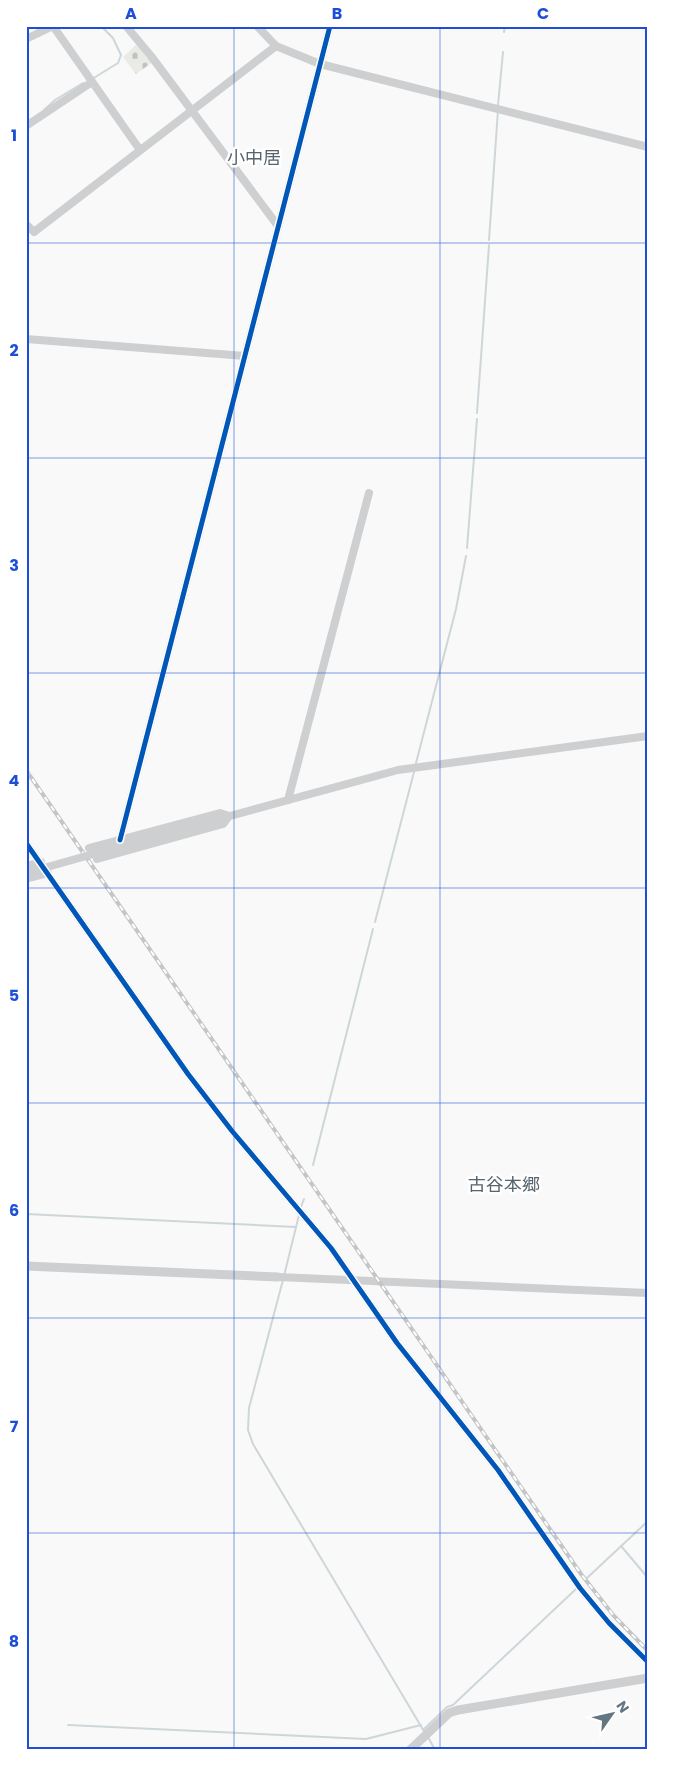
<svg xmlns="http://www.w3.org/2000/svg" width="674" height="1776" viewBox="0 0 674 1776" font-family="Poppins,'Noto Sans JP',sans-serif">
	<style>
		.cemetery { fill: url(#cemetery-stones) }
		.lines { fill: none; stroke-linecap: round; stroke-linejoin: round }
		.stream { stroke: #ced6d9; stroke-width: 2 }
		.minor { stroke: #cecfd0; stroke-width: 8 }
		.tertiary { stroke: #cecfd0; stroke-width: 9 }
		.rail-casing { stroke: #c3c5c6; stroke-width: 4 }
		.rail { stroke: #fff; stroke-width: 2; stroke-dasharray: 5.5; stroke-linecap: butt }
		.minor-bridge { stroke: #cecfd0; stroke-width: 8 }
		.cycleway-casing { stroke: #fff; stroke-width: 8 }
		.cycleway { stroke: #0057b8; stroke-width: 5 }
		.grid { fill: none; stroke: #1d4ed8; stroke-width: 1; stroke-opacity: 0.55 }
		.labels { text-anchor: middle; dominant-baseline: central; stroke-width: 5; stroke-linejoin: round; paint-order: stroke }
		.quarter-label { font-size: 18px; fill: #57646e; stroke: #fff }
		.neatline { fill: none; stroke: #1d4ed8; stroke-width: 2 }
		.grid-label { font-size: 16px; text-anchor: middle; font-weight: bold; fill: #1d4ed8 }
	</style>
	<defs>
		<pattern id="cemetery-stones" width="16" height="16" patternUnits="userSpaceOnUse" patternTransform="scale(1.25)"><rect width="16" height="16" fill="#e8ebe6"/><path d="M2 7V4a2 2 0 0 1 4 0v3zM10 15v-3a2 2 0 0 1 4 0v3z" fill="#c0c3c0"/></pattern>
	</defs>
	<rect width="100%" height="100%" fill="#f9f9f9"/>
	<polygon class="cemetery" points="138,43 153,62 136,74 123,57"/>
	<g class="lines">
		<g class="stream">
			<polyline points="504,32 505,26"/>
			<polyline points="92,79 118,63 121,55 113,38 101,26"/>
			<polyline points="498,105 503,52"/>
			<polyline points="44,110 55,100 83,83"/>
			<polyline points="489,240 498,110"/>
			<polyline points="477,413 489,245"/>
			<polyline points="467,548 477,419"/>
			<polyline points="416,763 456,609 466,556"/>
			<polyline points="375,922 414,772"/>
			<polyline points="313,1165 373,929"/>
			<polyline points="301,1207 304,1199"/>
			<polyline points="26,1214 296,1227"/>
			<polyline points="284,1276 299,1215"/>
			<polyline points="283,1280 249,1408 248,1430 253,1444 425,1733"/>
			<polyline points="621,1546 648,1578"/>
			<polyline points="587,1578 648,1521"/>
			<polyline points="68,1725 366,1739 421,1725"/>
			<polyline points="424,1729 447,1707 453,1705 576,1589"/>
			<polyline points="428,1737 435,1750"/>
		</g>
		<g class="minor">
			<polyline points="53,26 140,150"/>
			<polyline points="126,26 151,56 278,226"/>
			<polyline points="257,26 276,46 320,64 648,147"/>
			<polyline points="26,39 53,26"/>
			<polyline points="26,126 92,82"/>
			<polyline points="26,224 34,232 276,46"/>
			<polyline points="26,339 245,356"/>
			<polyline points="288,800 369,493"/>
			<polyline points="175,831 398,770 648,736"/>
			<polyline points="120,840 330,26"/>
			<polyline points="26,843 188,1074 232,1131 331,1248 397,1343 498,1470 580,1588 609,1623 648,1662"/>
			<polyline points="89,848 220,813 229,816 223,824 97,859"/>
			<polyline points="26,866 41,862"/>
			<polyline points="26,879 48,873"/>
			<polyline points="278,1277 648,1293"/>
		</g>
		<g class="tertiary">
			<polyline points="26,1266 278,1277"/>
			<polyline points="410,1750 449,1713 458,1710 648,1678"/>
		</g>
		<g class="rail-casing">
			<polyline id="rail" points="26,770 581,1574 614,1616 648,1651"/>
		</g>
		<use href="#rail" class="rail"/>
		<polyline class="minor-bridge" points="26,873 175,831"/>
		<g class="cycleway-casing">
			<g id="cycleway">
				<polyline points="120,840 330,26"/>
				<polyline points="26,843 188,1074 232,1131 331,1248 397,1343 498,1470 580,1588 609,1623 648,1662"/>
			</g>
		</g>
		<use href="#cycleway" class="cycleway"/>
	</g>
	<path class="grid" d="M234,26V1750M440,26V1750M26,243H648M26,458H648M26,673H648M26,888H648M26,1103H648M26,1318H648M26,1533H648"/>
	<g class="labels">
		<g class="quarter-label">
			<text x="254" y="157">小中居</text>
			<text x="504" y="1184">古谷本郷</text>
		</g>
	</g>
	<rect width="674" height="1776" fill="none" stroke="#ffffff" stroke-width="55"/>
	<g transform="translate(612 1714) rotate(56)" stroke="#ffffff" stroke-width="4" paint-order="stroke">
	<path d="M0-4L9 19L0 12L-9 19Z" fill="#657683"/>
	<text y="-8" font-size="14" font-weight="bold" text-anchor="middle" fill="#657683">N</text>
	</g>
	<rect x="28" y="28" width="618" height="1720" class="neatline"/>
	<g class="grid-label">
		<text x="131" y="19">A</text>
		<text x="337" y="19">B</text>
		<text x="543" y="19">C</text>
		<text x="14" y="141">1</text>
		<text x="14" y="356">2</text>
		<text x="14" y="571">3</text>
		<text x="14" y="786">4</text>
		<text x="14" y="1001">5</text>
		<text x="14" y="1216">6</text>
		<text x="14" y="1432">7</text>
		<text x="14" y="1647">8</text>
	</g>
</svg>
